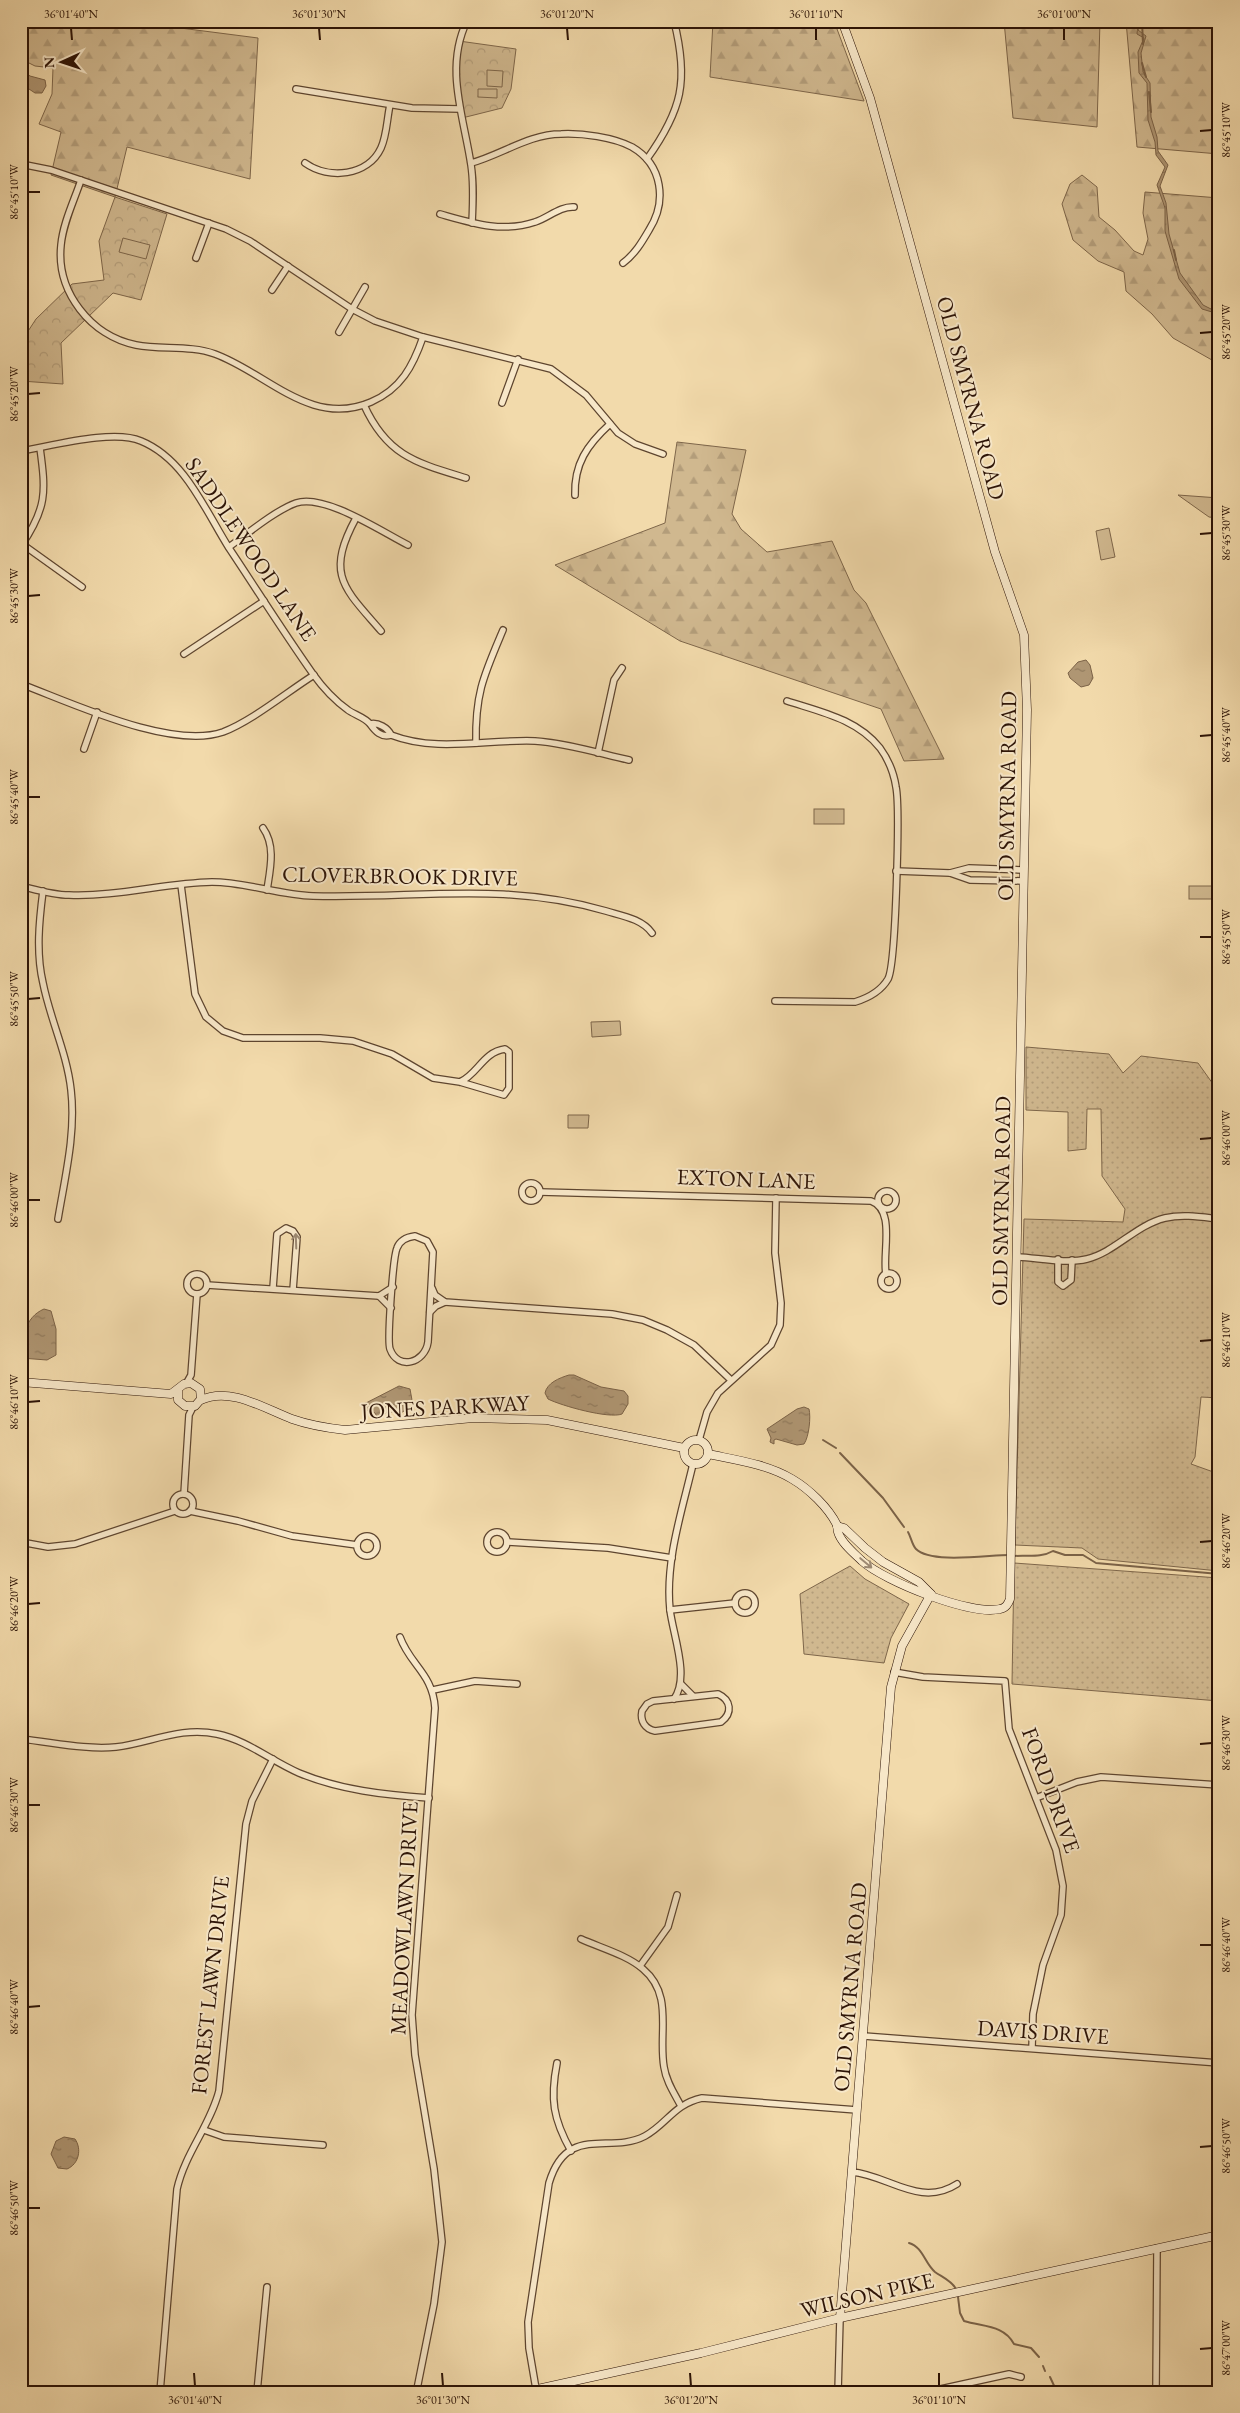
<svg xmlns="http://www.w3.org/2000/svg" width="1240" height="2413" viewBox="0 0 1240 2413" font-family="'EB Garamond',serif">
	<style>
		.grass { fill: url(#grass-dots); stroke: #7e664a }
		.forest { fill: url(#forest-firs); stroke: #7e664a }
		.park { fill: url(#park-crowns); stroke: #7e664a }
		.pitch { fill: #d0b88f; stroke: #7e664a }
		.water { fill: url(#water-ripples); stroke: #7b6247 }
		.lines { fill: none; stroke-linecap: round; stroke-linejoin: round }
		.stream { stroke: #7b6247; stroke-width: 2 }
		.street-casing { stroke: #5e452f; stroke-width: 8 }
		.secondary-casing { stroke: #2c1306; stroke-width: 9 }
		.street { stroke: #f7e7c8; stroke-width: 5.5 }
		.secondary { stroke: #f7e7c8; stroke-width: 8 }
		.oneway { stroke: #9c8871 }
		.ticks { fill: none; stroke: #2c1306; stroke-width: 2 }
		.labels { text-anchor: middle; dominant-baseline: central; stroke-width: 4; stroke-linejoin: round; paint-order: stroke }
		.street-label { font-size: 22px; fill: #2c1306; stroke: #f7e7c8 }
		.neatline { fill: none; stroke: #2c1306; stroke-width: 2 }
		.ticks-label { font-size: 12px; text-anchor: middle; fill: #2c1306 }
	</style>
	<defs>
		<pattern id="grass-dots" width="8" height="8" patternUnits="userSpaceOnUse" patternTransform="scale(1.25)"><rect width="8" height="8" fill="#d0b88f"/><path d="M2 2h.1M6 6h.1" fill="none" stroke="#b39d7a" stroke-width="1.8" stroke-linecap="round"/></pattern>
		<pattern id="forest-firs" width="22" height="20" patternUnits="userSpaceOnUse" patternTransform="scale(1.25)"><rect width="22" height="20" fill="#d0b88f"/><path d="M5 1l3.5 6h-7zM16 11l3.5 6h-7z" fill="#b39d7a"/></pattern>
		<pattern id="park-crowns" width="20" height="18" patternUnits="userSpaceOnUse" patternTransform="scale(1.25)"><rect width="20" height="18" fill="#d0b88f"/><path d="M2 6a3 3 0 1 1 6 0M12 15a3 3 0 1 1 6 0" fill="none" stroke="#b39d7a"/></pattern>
		<pattern id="water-ripples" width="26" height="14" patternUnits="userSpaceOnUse" patternTransform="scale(1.25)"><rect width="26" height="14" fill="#af9673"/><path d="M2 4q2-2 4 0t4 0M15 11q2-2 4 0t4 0" fill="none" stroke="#8f795c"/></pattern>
	</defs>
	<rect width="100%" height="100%" fill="#f2daab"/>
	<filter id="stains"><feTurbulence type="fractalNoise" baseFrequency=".004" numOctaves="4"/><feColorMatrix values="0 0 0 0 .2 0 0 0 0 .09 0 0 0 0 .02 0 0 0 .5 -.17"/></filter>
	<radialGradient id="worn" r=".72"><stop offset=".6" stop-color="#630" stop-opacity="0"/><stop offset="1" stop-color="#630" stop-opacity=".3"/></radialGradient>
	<g class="grass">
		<polygon points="1026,1047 1109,1054 1123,1073 1141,1056 1198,1063 1218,1091 1219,1088 1219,1398 1201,1397 1195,1457 1191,1464 1219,1474 1219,1571 1098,1559 1082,1548 1015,1545 1024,1219 1123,1222 1125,1209 1102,1176 1101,1109 1087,1109 1086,1149 1068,1151 1068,1112 1026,1110"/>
		<polygon points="1014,1563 1219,1578 1219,1701 1012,1684"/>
		<polygon points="850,1566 865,1579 909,1604 891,1638 884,1663 804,1654 800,1594"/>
	</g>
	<g class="forest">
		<polygon points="21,21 126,21 258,38 250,179 127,147 115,197 51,175 61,132 39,124 52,94 53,68 35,66 21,59"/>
		<polygon points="713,21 834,21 864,101 710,77"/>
		<polygon points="1004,21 1100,21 1097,127 1013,118"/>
		<polygon points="1126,21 1219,21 1219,154 1137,147"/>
		<polygon points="1082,175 1097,187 1099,217 1115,230 1134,251 1143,255 1148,239 1143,213 1145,192 1219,198 1219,364 1173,338 1152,314 1126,291 1124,272 1098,261 1073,240 1062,204 1070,184"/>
		<polygon points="677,442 746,450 732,514 741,529 767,552 832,541 854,590 866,603 944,759 904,761 881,709 680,641 555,565 665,523"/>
		<polygon points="1178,495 1219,498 1219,518 1209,517"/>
	</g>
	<g class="park">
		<polygon points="459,41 516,49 511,89 502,108 462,118 457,95"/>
		<polygon points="115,197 167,214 141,300 113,293 61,343 63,384 21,381 21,342 36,319 72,284 104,280 99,241"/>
	</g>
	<g class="pitch">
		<polygon points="487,70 503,71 502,87 487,86"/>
		<polygon points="478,89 497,89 497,98 478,97"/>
		<polygon points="123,238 150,245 146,259 119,252"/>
		<polygon points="1109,528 1115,557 1101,560 1096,531"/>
		<rect x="814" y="809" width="30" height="15"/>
		<rect x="1189" y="886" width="23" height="13"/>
		<polygon points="620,1021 621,1035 592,1037 591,1022"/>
		<polygon points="568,1115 589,1115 588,1128 568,1128"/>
	</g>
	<g class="water">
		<polygon points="1138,21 1141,21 1138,30 1146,36 1141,53 1143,72 1150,83 1151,117 1157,137 1158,151 1168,165 1160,186 1166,203 1169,234 1180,273 1203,305 1219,313 1219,318 1212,312 1202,309 1179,279 1165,231 1165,208 1157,185 1165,167 1156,155 1155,142 1148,120 1147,83 1139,73 1138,52 1144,38 1137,34"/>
		<polygon points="21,69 30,76 45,80 46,86 42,93 35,93 29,89 21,93"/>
		<polygon points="1086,660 1090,665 1093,678 1089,685 1081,687 1070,678 1068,673 1078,662"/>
		<path d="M44,1309L51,1311L56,1329V1355L47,1360L21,1358C21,1339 25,1317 44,1309Z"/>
		<path d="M569,1375H574L601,1387L624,1391L628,1396V1404L622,1414C609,1419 562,1406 548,1399L545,1393C547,1383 559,1378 569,1375Z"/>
		<polygon points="399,1386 410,1389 412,1400 403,1412 388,1412 377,1417 375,1413 363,1409 364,1404"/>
		<path d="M804,1407L809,1409C811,1417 809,1437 804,1444L797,1445L776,1439L774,1440V1444L770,1442L771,1438L767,1429L797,1409Z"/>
		<path d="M64,2137L75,2139C82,2149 79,2164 67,2169L58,2168L51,2154L56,2141Z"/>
	</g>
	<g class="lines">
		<g class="stream">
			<polyline points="1142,21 1143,44"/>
			<polyline points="1142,63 1146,77"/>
			<polyline points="1149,92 1151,112"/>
			<polyline points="1174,250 1176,260"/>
			<polyline points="823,1440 836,1448"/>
			<polyline points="840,1453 883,1498 904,1527"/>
			<path d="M908,1532C911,1537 912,1545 916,1549C931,1564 988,1555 1009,1555"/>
			<path d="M1014,1556C1028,1555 1041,1558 1053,1551L1065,1555H1083L1096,1563L1219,1574"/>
			<path d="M909,2243C923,2247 925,2264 935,2272C942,2277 952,2281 956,2289"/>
			<path d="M958,2297L960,2313L964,2321C984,2327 1004,2325 1014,2344L1031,2348L1039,2357"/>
			<polyline points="1043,2366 1045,2371"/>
			<polyline points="1050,2377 1057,2392"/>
		</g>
		<g class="street-casing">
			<g id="street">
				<path d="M467,21C444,68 464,117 471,165C474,184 473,203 472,223"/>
				<polyline points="296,89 412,108 460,109"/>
				<path d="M647,159C682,110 689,81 674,21"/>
				<path d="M305,163C329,180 368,176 381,148C387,135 387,118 390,105"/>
				<path d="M471,163C501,155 529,134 561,134C582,133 613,137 632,147C663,165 667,202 649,230C642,242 635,254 623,263"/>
				<polyline points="21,164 51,170 226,229 250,241 352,309 375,321 423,337 551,369 586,395 618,433 635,444 663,454"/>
				<path d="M81,180C74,201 63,223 61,245C56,292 91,336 136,345C162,350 190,345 215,354C267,373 311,428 371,402C401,389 413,366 423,337"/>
				<path d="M440,214C472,223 502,233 535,222C548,218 560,206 574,207"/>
				<polyline points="196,258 209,223"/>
				<polyline points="272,290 288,266"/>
				<polyline points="339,332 365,287"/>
				<polyline points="502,403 518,359"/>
				<path d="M364,405C387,456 417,463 466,478"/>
				<path d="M21,451C52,446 113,429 141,441C185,459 205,510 229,548C257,590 284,633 313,674C323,688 334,700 348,710C353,714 366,718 370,724C375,731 381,738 391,735C388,728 378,722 370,724"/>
				<path d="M575,495C574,464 587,445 610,424"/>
				<path d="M356,518C325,575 344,588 381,631"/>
				<polyline points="22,544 82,587"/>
				<path d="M21,546C47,508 46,492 40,448"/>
				<path d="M229,547C247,534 276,510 296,503C324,493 382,532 408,545"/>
				<polyline points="184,654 264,601"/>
				<path d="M21,684C72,703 171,750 223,732C252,721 287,692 314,675"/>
				<path d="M391,735C438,753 486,739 535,741C566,743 598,753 629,760"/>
				<path d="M476,743C475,693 484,675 503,630"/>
				<polyline points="84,749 97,712"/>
				<polyline points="598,753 614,680 622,668"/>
				<path d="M263,828C276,846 270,870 267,890"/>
				<polyline points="896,871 950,873 969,868 1023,870"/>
				<polyline points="950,873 970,880 1023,881"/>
				<path d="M181,885L195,994L206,1017L223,1031L243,1038H320L353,1041L392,1054L433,1078L460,1082L504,1095L509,1088V1052L505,1049C483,1052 478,1074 460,1082"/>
				<path d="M21,886C37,890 53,895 69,895C117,897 165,883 212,882C246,882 279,895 313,896C416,899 503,881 606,911C623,916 642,919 652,933"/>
				<path d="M43,891C39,922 36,953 43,983C50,1019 67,1053 71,1090C76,1133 65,1177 58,1219"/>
				<path d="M775,1001L855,1002C868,998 881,991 888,979C896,964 900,807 896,787C894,774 888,759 880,748C857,719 821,712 787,701"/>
				<circle cx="531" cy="1192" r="9"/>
				<circle cx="887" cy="1200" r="9"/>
				<path d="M540,1192L871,1201C896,1210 882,1253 886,1274"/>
				<path d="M415,1236L427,1241L433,1252L428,1342C425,1363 398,1371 390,1349C387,1341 393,1257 397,1248C400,1240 407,1237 415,1236Z"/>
				<path d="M1018,1257C1039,1258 1066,1264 1087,1259C1115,1252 1136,1225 1165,1218C1183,1214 1201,1217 1219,1219"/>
				<polyline points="1058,1259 1058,1282 1063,1286 1071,1280 1072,1260"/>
				<circle cx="889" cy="1281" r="8"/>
				<circle cx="197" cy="1284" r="10"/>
				<polyline points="207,1285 379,1296 393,1287"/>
				<polyline points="273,1288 277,1234 286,1228 293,1231 297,1237 293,1290"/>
				<polyline points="432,1288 435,1295 445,1302 612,1314 643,1320 667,1330 694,1345 731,1380"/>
				<polyline points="379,1296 391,1308"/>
				<polyline points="21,1303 22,1302"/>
				<polyline points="430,1312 436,1306 445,1302"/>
				<polyline points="186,1384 191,1375 197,1294"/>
				<polyline points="699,1440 707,1412 718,1393 771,1345 780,1325 781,1303 775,1253 776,1198"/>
				<circle cx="183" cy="1504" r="10"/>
				<polyline points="184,1494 189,1415 193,1407"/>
				<polyline points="190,1511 238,1521 292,1536 357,1545"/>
				<circle cx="497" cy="1542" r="10"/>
				<circle cx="367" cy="1546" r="10"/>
				<polyline points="21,1542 48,1547 75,1544 175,1511"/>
				<polyline points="507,1542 608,1548 672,1558"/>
				<circle cx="745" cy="1603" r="10"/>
				<polyline points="670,1610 735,1603"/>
				<path d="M400,1637C410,1665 433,1674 435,1708L412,2015L415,2055L434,2169L442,2242L434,2304L417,2389"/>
				<polyline points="894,1672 923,1677 1005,1681 1009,1729 1056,1850 1063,1886 1061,1915 1043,1965 1033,2014 1032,2048"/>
				<polyline points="681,1684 693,1696"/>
				<polyline points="433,1690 475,1681 517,1684"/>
				<path d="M718,1694C731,1700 733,1713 721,1722L655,1731C645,1729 640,1721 642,1711L647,1704L653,1701Z"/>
				<path d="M674,1699C690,1677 673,1635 670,1610C665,1561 682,1511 693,1464"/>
				<path d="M21,1739C52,1742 85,1750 116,1747C150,1743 181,1726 217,1734C247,1740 271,1761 299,1773C340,1790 385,1795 429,1798"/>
				<polyline points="1036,1798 1077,1782 1101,1777 1219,1785"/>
				<path d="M581,1939C601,1948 627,1955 643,1969C674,1995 658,2033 664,2067C666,2081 674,2093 681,2106"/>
				<polyline points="640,1966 668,1927 677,1895"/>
				<polyline points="864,2036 1219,2063"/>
				<path d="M557,2063C550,2099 553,2119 571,2151"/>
				<polyline points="204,2130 224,2137 323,2145"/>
				<path d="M852,2172C888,2175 920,2208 957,2184"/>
				<path d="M536,2389L529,2348L528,2322L549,2183C567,2123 609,2155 645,2136C667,2124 674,2104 702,2098L857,2110"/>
				<path d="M160,2392L177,2189C185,2153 210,2126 219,2091L246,1824L252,1801L273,1759"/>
				<polyline points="257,2392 267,2287"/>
				<polyline points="838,2392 840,2318"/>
				<polyline points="927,2392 1009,2374 1021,2377"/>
				<polyline points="1156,2392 1157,2248"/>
			</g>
		</g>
		<g class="secondary-casing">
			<g id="secondary">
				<polyline points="21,1382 171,1394 184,1384 191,1383 200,1389 201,1399 195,1406 185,1406 178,1400 178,1390"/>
				<path d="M201,1400C230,1386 265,1409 292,1419C309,1425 327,1428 345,1430L473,1418L547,1420L684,1448"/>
				<circle cx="696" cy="1452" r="12"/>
				<path d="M708,1454C736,1460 767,1464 792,1479C809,1489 828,1507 837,1525C840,1532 836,1525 838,1532C841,1543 855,1554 862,1561C884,1581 971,1616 1000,1609C1006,1608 1008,1604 1010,1599L1027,710L1024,635L995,552L870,98L842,21"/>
				<polyline points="837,1526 844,1528 865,1548 883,1562 919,1582 931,1594"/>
				<polyline points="840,2318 891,1687 902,1646 931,1594"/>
				<polyline points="524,2392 701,2353 840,2318 1219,2235"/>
			</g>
		</g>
		<use href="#street" class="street"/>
		<use href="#secondary" class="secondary"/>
	</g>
	<defs><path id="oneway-shaft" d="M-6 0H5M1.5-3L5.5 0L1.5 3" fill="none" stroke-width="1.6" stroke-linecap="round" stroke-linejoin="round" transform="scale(1.25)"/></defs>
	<g class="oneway">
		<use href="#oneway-shaft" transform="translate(296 1241) rotate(-92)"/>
		<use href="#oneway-shaft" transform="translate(866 1563) rotate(40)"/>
	</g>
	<path class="ticks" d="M71,28L72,40M319,28L320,40M567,28L568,40M816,28V40M1064,28V40M1200,131L1212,130M28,192H40M1200,333L1212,332M28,394L40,393M1200,534L1212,533M28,596L40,595M1200,736L1212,735M28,797H40M1200,937H1212M28,999L40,998M1200,1139L1212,1138M28,1200H40M1200,1341L1212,1340M28,1402L40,1401M1200,1542L1212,1541M28,1604L40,1603M1200,1744L1212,1743M28,1805H40M1200,1945H1212M28,2007L40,2006M1200,2147L1212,2146M28,2208H40M1200,2349L1212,2348M194,2373L195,2386M442,2373L443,2386M690,2373L691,2386M939,2373V2386"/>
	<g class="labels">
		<g class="street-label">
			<text transform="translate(971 398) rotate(75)">OLD SMYRNA ROAD</text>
			<text transform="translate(251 549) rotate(56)">SADDLEWOOD LANE</text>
			<text transform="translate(1007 796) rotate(-89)">OLD SMYRNA ROAD</text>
			<text transform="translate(400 876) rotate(1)">CLOVERBROOK DRIVE</text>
			<text transform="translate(746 1179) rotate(2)">EXTON LANE</text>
			<text transform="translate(1001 1201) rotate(-89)">OLD SMYRNA ROAD</text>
			<text transform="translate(445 1407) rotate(-3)">JONES PARKWAY</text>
			<text transform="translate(1051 1790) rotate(70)">FORD DRIVE</text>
			<text transform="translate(404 1918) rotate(-87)">MEADOWLAWN DRIVE</text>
			<text transform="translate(210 1985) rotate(-84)">FOREST LAWN DRIVE</text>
			<text transform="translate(850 1987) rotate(-85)">OLD SMYRNA ROAD</text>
			<text transform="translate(1043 2032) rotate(4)">DAVIS DRIVE</text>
			<text transform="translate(867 2295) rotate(-13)">WILSON PIKE</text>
		</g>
	</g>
	<rect width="1240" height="2413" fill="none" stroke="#f2daab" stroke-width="55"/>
	<g transform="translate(62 62) rotate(267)" stroke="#f7e7c8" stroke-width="4" paint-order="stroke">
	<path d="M0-4L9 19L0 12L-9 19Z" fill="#2c1306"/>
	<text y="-8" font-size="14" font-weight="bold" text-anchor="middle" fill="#2c1306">N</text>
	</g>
	<rect x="28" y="28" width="1184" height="2358" class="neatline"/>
	<g class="ticks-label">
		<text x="71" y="18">36°01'40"N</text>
		<text x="319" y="18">36°01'30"N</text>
		<text x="567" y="18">36°01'20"N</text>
		<text x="816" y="18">36°01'10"N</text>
		<text x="1064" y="18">36°01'00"N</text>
		<text transform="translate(1226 130) rotate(-90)" y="4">86°45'10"W</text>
		<text transform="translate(14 192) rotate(-90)" y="4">86°45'10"W</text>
		<text transform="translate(1226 332) rotate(-90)" y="4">86°45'20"W</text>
		<text transform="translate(14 394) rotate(-90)" y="4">86°45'20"W</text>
		<text transform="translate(1226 533) rotate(-90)" y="4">86°45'30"W</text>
		<text transform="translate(14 596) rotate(-90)" y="4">86°45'30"W</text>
		<text transform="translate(1226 735) rotate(-90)" y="4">86°45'40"W</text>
		<text transform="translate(14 797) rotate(-90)" y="4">86°45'40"W</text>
		<text transform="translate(1226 937) rotate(-90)" y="4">86°45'50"W</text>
		<text transform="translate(14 999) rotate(-90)" y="4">86°45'50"W</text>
		<text transform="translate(1226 1138) rotate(-90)" y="4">86°46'00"W</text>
		<text transform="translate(14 1200) rotate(-90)" y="4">86°46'00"W</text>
		<text transform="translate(1226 1340) rotate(-90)" y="4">86°46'10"W</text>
		<text transform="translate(14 1402) rotate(-90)" y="4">86°46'10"W</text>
		<text transform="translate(1226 1541) rotate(-90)" y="4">86°46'20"W</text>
		<text transform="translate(14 1604) rotate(-90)" y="4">86°46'20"W</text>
		<text transform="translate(1226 1743) rotate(-90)" y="4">86°46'30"W</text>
		<text transform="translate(14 1805) rotate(-90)" y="4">86°46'30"W</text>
		<text transform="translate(1226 1945) rotate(-90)" y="4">86°46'40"W</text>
		<text transform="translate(14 2007) rotate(-90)" y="4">86°46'40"W</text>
		<text transform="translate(1226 2146) rotate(-90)" y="4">86°46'50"W</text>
		<text transform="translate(14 2208) rotate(-90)" y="4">86°46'50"W</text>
		<text transform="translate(1226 2348) rotate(-90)" y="4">86°47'00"W</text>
		<text x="195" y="2404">36°01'40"N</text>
		<text x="443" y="2404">36°01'30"N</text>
		<text x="691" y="2404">36°01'20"N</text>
		<text x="939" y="2404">36°01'10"N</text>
	</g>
	<rect width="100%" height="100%" filter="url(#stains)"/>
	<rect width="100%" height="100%" fill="url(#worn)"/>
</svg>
